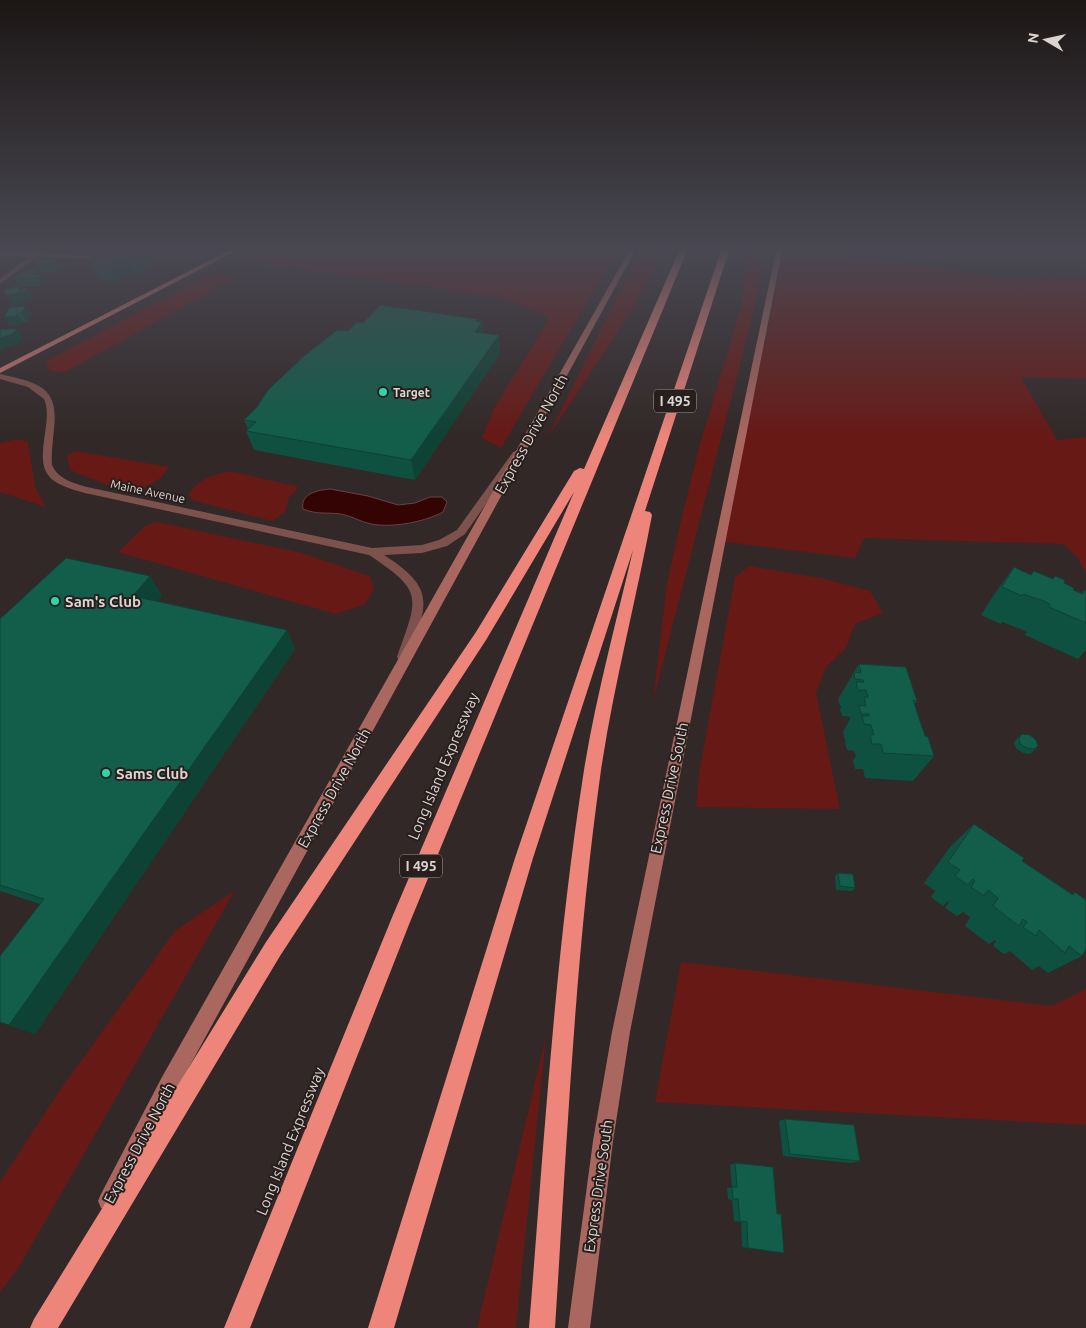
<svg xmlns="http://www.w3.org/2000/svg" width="1086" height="1328" viewBox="0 0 1086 1328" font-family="Ubuntu,sans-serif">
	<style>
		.green { fill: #671916 }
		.water { fill: #340404; stroke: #664242 }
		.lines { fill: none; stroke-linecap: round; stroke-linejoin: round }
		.minor { fill: #7d524d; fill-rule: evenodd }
		.secondary { fill: #aa6760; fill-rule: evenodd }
		.primary { fill: #cd776e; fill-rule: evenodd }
		.motorway { fill: #ed857a; fill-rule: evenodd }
		.wall { fill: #0f5140 }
		.shaded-wall { fill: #0d4234 }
		.building { fill: #125e4a; stroke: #0d4234 }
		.poi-dot { fill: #2dd5ab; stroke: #281f1d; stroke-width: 2 }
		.labels { text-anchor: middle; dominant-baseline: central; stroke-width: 4; stroke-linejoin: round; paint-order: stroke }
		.far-poi-label { font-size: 12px; font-weight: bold; fill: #dad4d3; stroke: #281f1d; text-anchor: start }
		.far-street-label { font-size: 12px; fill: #dad4d3; stroke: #281f1d }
		.shield { fill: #281f1d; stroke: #a59e9c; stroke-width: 1 }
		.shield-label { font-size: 14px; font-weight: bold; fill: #dad4d3 }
		.street-label { font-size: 15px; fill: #dad4d3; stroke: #281f1d }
		.poi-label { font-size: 15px; font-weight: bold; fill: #dad4d3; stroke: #281f1d; text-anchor: start }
	</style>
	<rect width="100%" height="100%" fill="#322827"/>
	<g class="green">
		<polygon points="250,251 617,251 501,448 482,438 493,410 550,317 502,297 248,262 243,255"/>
		<polygon points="640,251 662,251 636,304 546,440"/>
		<polygon points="750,251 767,251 750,326 653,701 667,583 682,516 700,444 741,307 746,262"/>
		<polygon points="785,251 806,251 999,277 1086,279 1086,379 1021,377 1057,440 1086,437 1086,574 1078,558 1063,544 864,538 855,558 719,541"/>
		<polygon points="211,274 230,274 236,278 65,372 50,371 46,361"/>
		<polygon points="17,439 28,442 35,487 46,507 0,492 0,443"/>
		<polygon points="76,451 169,467 161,478 144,488 107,485 70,470 67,455"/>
		<path d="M230,471L299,487L289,497L285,512L272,521L192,500L189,494C199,478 212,476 230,471Z"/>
		<polygon points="157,522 302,553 370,576 374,589 365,604 336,614 118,552 146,525"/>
		<polygon points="749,566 821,578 870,591 883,613 855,624 845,649 826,667 816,693 840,809 696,807 699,773 735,577"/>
		<polygon points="235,890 19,1267 0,1292 0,1182 60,1090 175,931"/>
		<polygon points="681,962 1052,1006 1086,989 1086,1125 655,1102"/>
		<polygon points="546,1036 516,1328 477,1328"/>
	</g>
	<path class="water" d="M330,489L368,496L398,505L415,503L430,497H442L447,502L443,512C424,522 393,528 371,524C361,522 352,516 341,514C327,512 317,515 303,509C300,493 319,490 330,489Z"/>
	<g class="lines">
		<g class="minor">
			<polygon points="0,252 91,255 94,257 91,259 37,257 0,284 0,279 29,257 0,256"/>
			<path d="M0,374C37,383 59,385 54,429C53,441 51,453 52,465C58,479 73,483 87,487L372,548L422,545L439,540L457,530L513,452L516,451L521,454L465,534L447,546L422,553L384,555C437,589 427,604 409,657L407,660H399L397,657C418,597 425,592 369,555L85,493C38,481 40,469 46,426C47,417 48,408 44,399L28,387L0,379Z"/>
		</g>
		<g class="secondary">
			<polygon points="629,251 635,251 176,1091 115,1208 108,1211 101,1208 98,1201 101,1194 162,1077"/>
			<polygon points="776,251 782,251 630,1032 613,1141 590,1328 568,1328 593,1141 612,1032"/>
		</g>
		<polygon class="primary" points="228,251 236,251 0,373 0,368"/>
		<g class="motorway">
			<polygon points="679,251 687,251 410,922 250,1328 224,1328 393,915 574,492 486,640 280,956 58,1328 30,1328 34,1319 266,942 476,632 574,471 580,468 584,469"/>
			<path d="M721,251H729L645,511L650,512L652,515C636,600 614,684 601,770C575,955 567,1142 555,1328H529C544,1142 555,955 584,770C596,696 616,623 633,550L533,858L394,1328H368L515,858Z"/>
		</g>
	</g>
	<g class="wall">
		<polygon points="113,251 164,258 148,266 149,269 140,273 135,272 116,282 99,279 91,262"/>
		<polygon points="59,259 64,267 58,272 40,272 35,263"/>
		<polygon points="38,270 45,283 41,286 19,287 14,278"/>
		<polygon points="9,308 31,315 27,322 23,322 21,325 9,326 4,317"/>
		<polygon points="478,319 478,321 482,322 483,333 499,335 500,353 415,480 254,450 246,431 248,429 244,420 257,407 348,331 363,323"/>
		<polygon points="1014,567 1031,575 1034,571 1053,579 1055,576 1073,590 1082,593 1084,590 1086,591 1086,650 1078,659 1025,635 1027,632 1021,629 1002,622 1001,624 981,615 993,596"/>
		<polygon points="162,595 157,601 287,630 295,649 35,1034 0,1022 40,904 0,891 0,619"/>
		<polygon points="859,664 917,701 914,704 925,736 934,756 913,781 865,778 863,769 855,769 853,760 856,756 854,751 847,750 845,742 846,740 845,740 843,732 850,719 850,717 842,716 840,709 842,706 840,706 838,699"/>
		<polygon points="1022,734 1038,746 1030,754 1023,753 1016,748 1014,742"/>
		<polygon points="974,824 1022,861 1072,894 1075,892 1082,956 1048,973 1039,966 1032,970 1010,951 1004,954 993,946 996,941 995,940 989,944 965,926 970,917 963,912 957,916 945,908 949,902 948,901 943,906 931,897 935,891 924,883 950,847"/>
		<polygon points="838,873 855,888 852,891 836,890 835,876"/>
		<polygon points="785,1119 860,1161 851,1163 783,1156 779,1121"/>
		<polygon points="735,1163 777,1214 784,1253 742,1247 741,1222 734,1221 732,1200 728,1199 727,1188 732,1187 730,1165"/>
	</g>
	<g class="shaded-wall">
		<polygon points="137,251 161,251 164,258 148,266 149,269 140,273 133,256"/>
		<polygon points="128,255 135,272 116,282 108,265"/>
		<polygon points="59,259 64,267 58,272 54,263"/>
		<polygon points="38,270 45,283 41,286 37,278 33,274"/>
		<polygon points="28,291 33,300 12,305 7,296"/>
		<polygon points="26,306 31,315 27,322 22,313"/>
		<polygon points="17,313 23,322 21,325 9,326 4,317"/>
		<polygon points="478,319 478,327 482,322 483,340 475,332 476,321"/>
		<polygon points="17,329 23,339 17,344 4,348 0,351 0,338"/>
		<polygon points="499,335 500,353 415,480 411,460"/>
		<polygon points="150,576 162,595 145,615 133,596"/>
		<polygon points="287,630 295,649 35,1034 9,1025"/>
	</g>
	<g class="building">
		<polygon points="113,251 137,251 142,252 133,256 128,255 108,265 91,262"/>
		<polygon points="42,258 59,259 54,263 35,263"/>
		<polygon points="25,270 38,270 33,274 41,275 37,278 14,278"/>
		<polygon points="17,286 19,290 26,288 28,291 7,296 3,290"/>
		<polygon points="380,305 478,319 476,321 482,322 475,332 499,335 411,460 246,431 256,422 244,420 257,407 268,390 304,356 337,330 348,331 357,322 363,323"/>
		<polygon points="26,306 22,313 17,313 16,316 4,317 9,308"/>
		<polygon points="0,329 17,329 12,334 0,338"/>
		<polygon points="66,558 150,576 133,596 287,630 9,1025 0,1022 0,956 44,899 0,885 0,619"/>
		<polygon points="1014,567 1031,575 1034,571 1053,579 1055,576 1065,580 1064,583 1074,588 1073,590 1083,594 1084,590 1086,591 1086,623 1049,607 1050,604 1044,601 1023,594 1022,596 1002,587"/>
		<polygon points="859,664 906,667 917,701 913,700 925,736 928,737 934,756 883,753 881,744 872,744 870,734 874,735 871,725 864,724 862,716 869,716 869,714 861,714 859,705 866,706 864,697 868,697 866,690 858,690 856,682 864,682 863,680 855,679 854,672 861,673"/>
		<polygon points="1022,734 1030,735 1036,740 1038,746 1034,749 1027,748 1020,744 1019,738"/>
		<polygon points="974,824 1024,858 1022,861 1073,895 1075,892 1086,900 1086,949 1082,956 1069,946 1065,953 1039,930 1036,936 1023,927 1027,922 1023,919 1019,926 993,906 998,898 988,890 984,896 971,887 975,881 973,879 968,885 955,876 960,870 948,862"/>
		<polygon points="838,873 853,874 855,888 840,886"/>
		<polygon points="785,1119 854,1125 860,1161 790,1154"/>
		<polygon points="735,1163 773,1167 777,1214 781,1214 784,1253 748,1248 747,1222 740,1221 738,1199 733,1199 732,1187 737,1187"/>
	</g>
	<linearGradient id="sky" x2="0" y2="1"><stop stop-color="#1c1615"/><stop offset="0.57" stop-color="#494852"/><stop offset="1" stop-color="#494852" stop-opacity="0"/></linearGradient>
	<rect width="1086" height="437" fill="url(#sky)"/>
	<g class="poi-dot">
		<circle cx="383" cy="392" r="5"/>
		<circle cx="55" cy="601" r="5"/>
		<circle cx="106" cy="773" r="5"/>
	</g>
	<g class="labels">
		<g class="far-poi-label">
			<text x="393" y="392">Target</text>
		</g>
		<g class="far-street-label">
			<text transform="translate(148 491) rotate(12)">Maine Avenue</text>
		</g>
		<g class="shield">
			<rect x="654" y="389.5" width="42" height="23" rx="4"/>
			<rect x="400" y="854.5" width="42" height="23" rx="4"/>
		</g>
		<g class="shield-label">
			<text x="675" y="401">I 495</text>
			<text x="421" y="866">I 495</text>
		</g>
		<g class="street-label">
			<text transform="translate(531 434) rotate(-61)">Express Drive North</text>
			<text transform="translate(443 766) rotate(-67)">Long Island Expressway</text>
			<text transform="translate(334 788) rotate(-61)">Express Drive North</text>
			<text transform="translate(669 788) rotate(-78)">Express Drive South</text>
			<text transform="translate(290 1141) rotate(-68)">Long Island Expressway</text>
			<text transform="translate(139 1143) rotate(-62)">Express Drive North</text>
			<text transform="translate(598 1186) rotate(-82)">Express Drive South</text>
		</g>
		<g class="poi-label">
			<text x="65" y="601">Sam's Club</text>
			<text x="116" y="773">Sams Club</text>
		</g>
	</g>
	<g transform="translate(1046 40) rotate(279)" stroke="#281f1d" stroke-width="4" paint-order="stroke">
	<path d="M0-4L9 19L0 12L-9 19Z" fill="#dad4d3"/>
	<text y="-8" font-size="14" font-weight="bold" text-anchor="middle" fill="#dad4d3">N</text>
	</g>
</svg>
